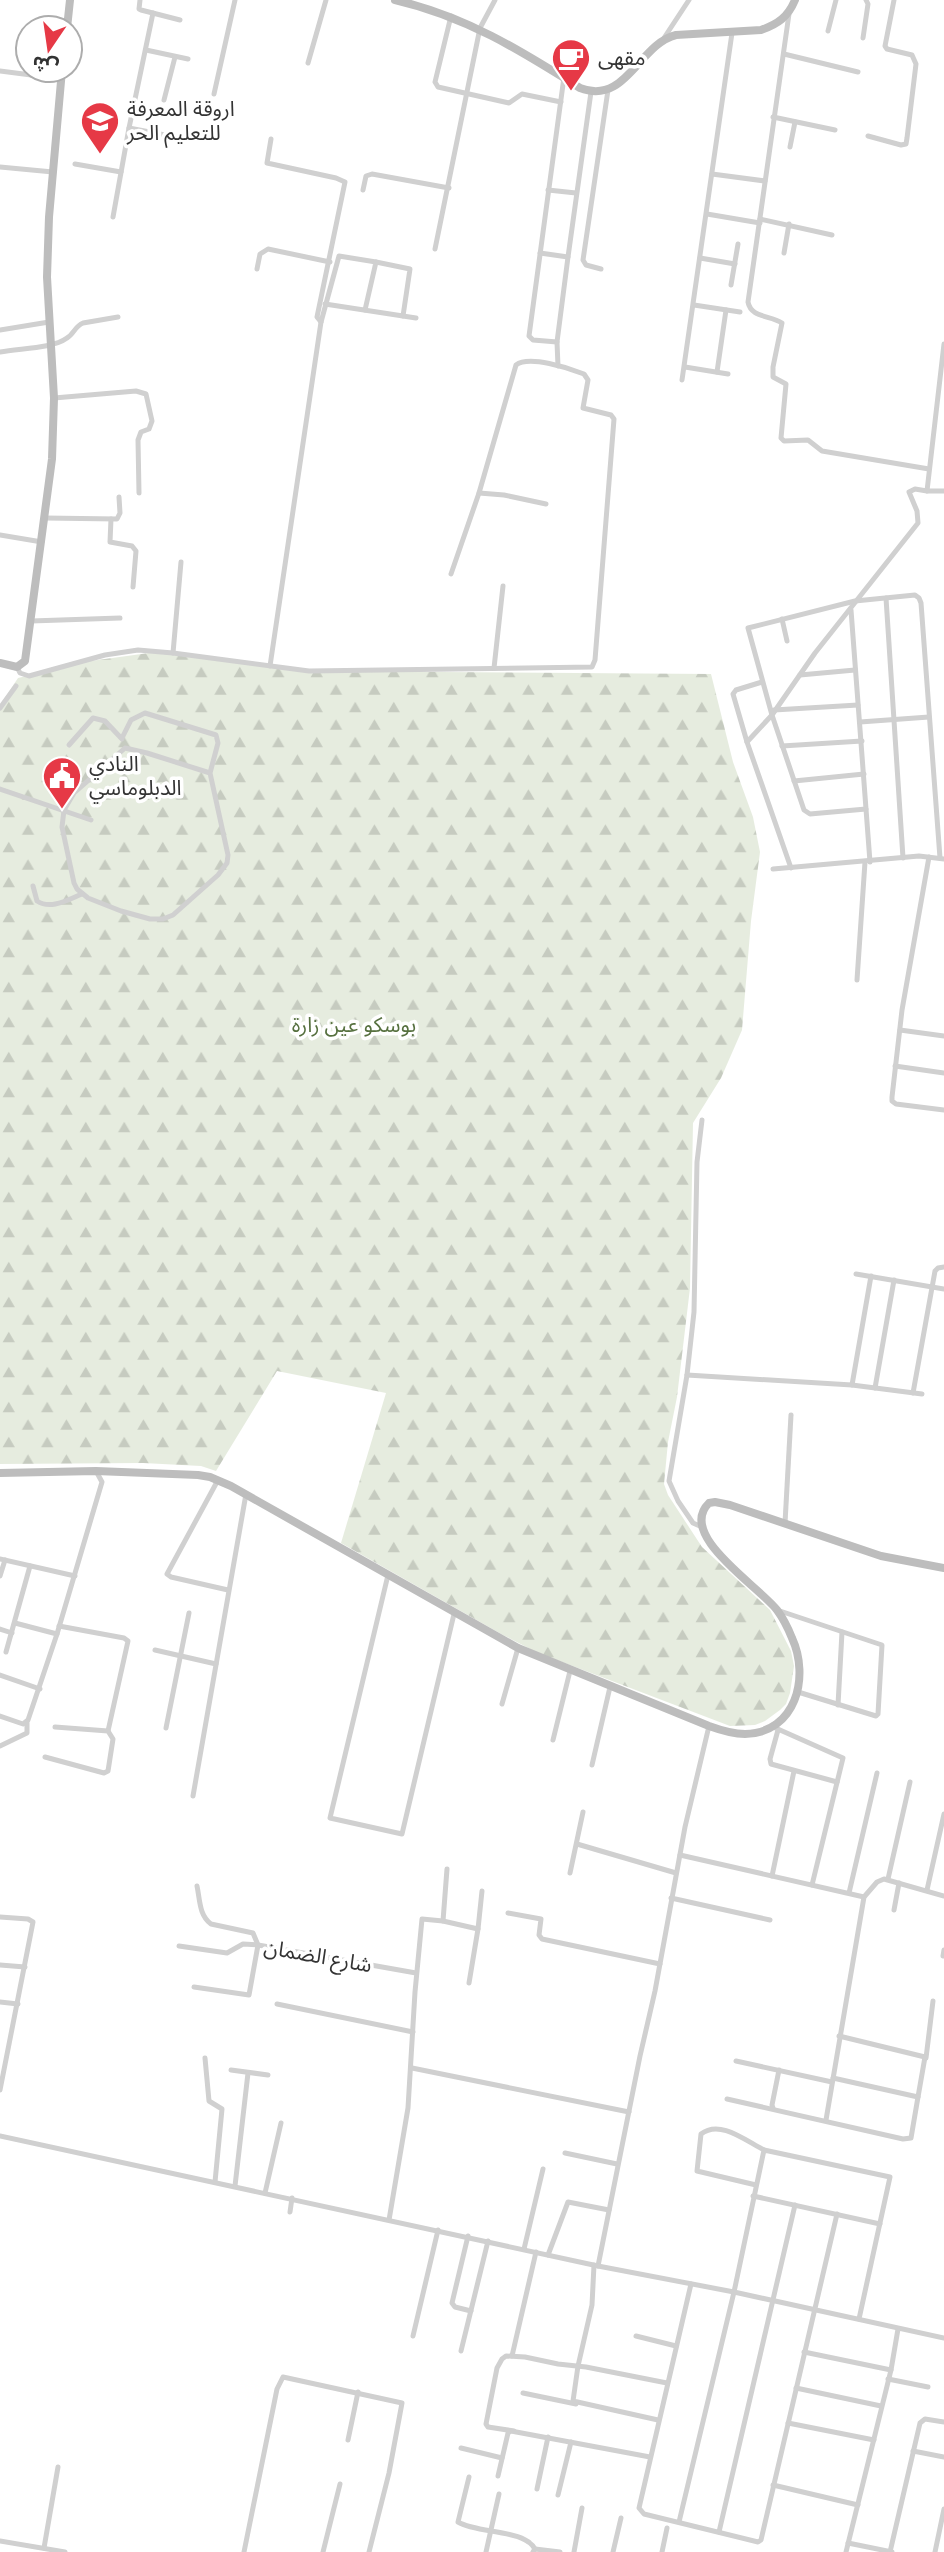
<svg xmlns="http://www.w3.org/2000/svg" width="944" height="2552" viewBox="0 0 944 2552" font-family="Roboto,'Noto Sans Arabic',sans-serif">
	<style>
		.forest { fill: url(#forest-firs) }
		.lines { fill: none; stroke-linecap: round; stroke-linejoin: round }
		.street { stroke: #d0d0d0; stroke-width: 5 }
		.secondary { stroke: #bdbdbd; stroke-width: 8 }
		.labels { text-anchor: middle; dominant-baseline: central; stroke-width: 7; stroke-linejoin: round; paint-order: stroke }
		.poi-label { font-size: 21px; fill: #333; stroke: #fff; text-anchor: start }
		.park-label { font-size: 21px; fill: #56703f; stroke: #fff }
		.street-label { font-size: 21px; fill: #333; stroke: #fff }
	</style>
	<defs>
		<pattern id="forest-firs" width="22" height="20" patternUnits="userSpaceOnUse" patternTransform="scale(1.75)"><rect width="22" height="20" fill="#e6ecdf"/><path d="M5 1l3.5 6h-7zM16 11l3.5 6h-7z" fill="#c6cbc0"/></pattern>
	</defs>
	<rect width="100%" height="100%" fill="#fff"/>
	<polygon class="forest" points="156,652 302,671 711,674 733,762 753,817 760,852 751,921 742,1030 721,1078 693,1123 690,1288 677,1397 668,1442 664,1484 668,1495 702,1547 770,1610 791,1651 794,1666 790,1693 786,1704 780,1710 765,1721 755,1725 730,1726 536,1652 503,1635 341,1543 386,1393 277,1371 216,1471 201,1466 143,1463 0,1464 0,705 18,678 83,662"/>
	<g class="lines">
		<g class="street">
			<polyline points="140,0 139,9 141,10 180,20"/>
			<polyline points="153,13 129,128 165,135"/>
			<path d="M789,14L748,302C751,318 770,315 782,323L773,367V377L786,384L781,438L784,441L808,440L822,451L929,469"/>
			<polyline points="451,16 435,82 438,87 509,103 522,94 561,102"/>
			<polyline points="828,31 836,0"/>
			<polyline points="664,38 689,0"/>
			<polyline points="863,38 868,4 866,0"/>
			<polyline points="146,50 188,59"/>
			<polyline points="784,54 858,72"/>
			<polyline points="308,63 326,0"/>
			<polyline points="0,71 62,79"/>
			<polyline points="214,94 235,0"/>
			<polyline points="164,100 175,57"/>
			<polyline points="773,117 835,130"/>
			<polyline points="868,136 901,145 906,144 907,138 916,64 912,55 887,49 885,46 894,0"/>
			<polyline points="271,139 267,163 336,178 345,182 317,317 321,322"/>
			<polyline points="790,147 795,122"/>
			<polyline points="75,164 121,172"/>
			<polyline points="0,167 53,172"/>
			<polyline points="712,174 765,181"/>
			<polyline points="363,190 366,176 372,174 449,188"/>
			<polyline points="548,190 576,193"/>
			<polyline points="707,214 760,223"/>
			<polyline points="113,217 129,128"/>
			<polyline points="760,219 832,235"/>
			<polyline points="435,249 480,28 495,0"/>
			<polyline points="540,253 568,257"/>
			<polyline points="784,253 789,224"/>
			<polyline points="700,258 735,264"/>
			<polyline points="257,269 260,254 268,249 330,262"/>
			<polyline points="601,269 586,265 583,260 608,90"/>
			<polyline points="731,285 738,244"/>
			<polyline points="325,304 403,316 410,269 376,262"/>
			<polyline points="694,305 740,312"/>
			<polyline points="403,316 416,318"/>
			<polyline points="0,330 49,322"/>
			<polyline points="557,342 533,340 529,336 564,77"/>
			<polyline points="944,344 927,491 944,491"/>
			<path d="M0,352C19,348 52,349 67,338C74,334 75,326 83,323L118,317"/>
			<polyline points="558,366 557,342 568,257 591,92"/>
			<polyline points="685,367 728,374"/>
			<polyline points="717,372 726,310"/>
			<polyline points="682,380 732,33"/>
			<polyline points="54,398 136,391 146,394 152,421 149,429 141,432 138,440 139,493"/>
			<polyline points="479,493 504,495 546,504"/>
			<polyline points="45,518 117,519 120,513 119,497"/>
			<polyline points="111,519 110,542 132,546 136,551 133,587"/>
			<polyline points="0,535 42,542"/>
			<polyline points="886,598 903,858"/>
			<polyline points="851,610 870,862"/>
			<polyline points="782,619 787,641"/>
			<polyline points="31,621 120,618"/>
			<polyline points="173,653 181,562"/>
			<polyline points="270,666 321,322 339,256 376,262 365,310"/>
			<path d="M17,667L20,673L29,676L105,655L138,650L173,653L309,671L592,667L595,660L614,419L611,415L583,408L588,380L584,374C569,368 529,355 516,365L479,493L451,574"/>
			<polyline points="494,668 503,586"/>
			<polyline points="800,675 855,670"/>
			<polyline points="762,682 736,690 733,694 747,742 791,868"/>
			<polyline points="0,708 16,686"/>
			<polyline points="774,710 858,705"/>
			<polyline points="860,722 929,717"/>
			<polyline points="122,738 131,720 145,713 216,735 218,743 210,773 228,855 227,863 218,875 173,915 163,919 150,919 121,911 88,898 77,889 74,883 62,827 64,810 74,793 125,748 147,753 210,773"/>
			<polyline points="747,742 772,715 815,653 918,523 917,511 909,492 915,489 927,491"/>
			<polyline points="69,745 93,718 105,721 122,739"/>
			<polyline points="782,746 862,741"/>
			<polyline points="794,781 864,774"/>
			<polyline points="0,789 91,820"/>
			<polyline points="866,809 810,814 804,810 772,715 748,628 855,601 915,595 919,598 921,603 940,858"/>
			<polyline points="929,857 902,1010 892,1097 892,1101 896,1104 944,1110"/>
			<polyline points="773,869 919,856 944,859"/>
			<path d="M33,886L37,901C51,910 67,900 82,894"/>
			<polyline points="857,980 865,862"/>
			<polyline points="900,1030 944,1036"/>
			<polyline points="895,1066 944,1073"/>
			<polyline points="856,1274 944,1289"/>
			<polyline points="687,1375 852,1385 922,1394"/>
			<polyline points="852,1385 871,1276"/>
			<polyline points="875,1388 894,1280"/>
			<polyline points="913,1393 935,1271 938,1268 944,1267"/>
			<polyline points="218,1480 167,1574 171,1577 228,1590"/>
			<polyline points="785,1523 791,1415"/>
			<polyline points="702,1527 693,1523 678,1501 669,1481 687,1375 694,1312 697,1162 702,1120"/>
			<polyline points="0,1559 75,1576"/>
			<polyline points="388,1575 330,1818 402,1834 454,1614"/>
			<polyline points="0,1576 5,1560"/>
			<polyline points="777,1610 882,1645 878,1714 876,1716 798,1692"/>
			<polyline points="15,1623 57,1634"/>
			<polyline points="59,1626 124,1638 128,1641 108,1731"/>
			<polyline points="0,1629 12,1633"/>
			<polyline points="155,1650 216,1664"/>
			<polyline points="6,1652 30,1566"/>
			<polyline points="0,1675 40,1689"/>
			<polyline points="502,1704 518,1648"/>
			<polyline points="838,1705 842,1632"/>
			<polyline points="0,1716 23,1724 28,1720 57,1634 102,1482 96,1471"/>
			<polyline points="771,1726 843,1758 812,1885"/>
			<polyline points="166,1728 189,1613"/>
			<polyline points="778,1730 770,1759 771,1764 837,1782"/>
			<polyline points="553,1740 570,1671"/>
			<polyline points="0,1746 27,1733 27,1723"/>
			<polyline points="45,1757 104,1773 108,1771 113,1739 108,1731 55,1727"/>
			<polyline points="592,1765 610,1687"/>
			<polyline points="193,1796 246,1494"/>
			<polyline points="577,1844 676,1873"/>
			<polyline points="680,1855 864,1897"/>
			<polyline points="570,1873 583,1812"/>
			<polyline points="772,1876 794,1771"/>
			<polyline points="888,1879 910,1782"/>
			<polyline points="927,1890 944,1814"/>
			<polyline points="849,1893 877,1773"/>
			<polyline points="671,1898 770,1920"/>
			<polyline points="894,1910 899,1883"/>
			<polyline points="508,1913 541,1919 539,1935 542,1939 660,1964"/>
			<polyline points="0,1917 28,1919 33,1922 0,2090"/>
			<polyline points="443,1921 447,1869"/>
			<polyline points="179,1946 227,1953 243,1944 258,1945 416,1973"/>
			<polyline points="943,1956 944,1950"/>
			<polyline points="0,1965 25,1967"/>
			<polyline points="469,1983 478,1929"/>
			<path d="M194,1987L249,1995L258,1945L253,1933L211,1924C199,1915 200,1900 197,1886"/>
			<polyline points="0,2002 18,2004"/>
			<polyline points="277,2004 413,2032"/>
			<polyline points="839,2036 925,2057 918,2097"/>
			<polyline points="205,2058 209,2101 222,2109 215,2182"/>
			<polyline points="926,2058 933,2001"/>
			<polyline points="736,2061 832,2082"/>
			<polyline points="412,2068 629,2112"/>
			<polyline points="231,2070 268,2075"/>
			<polyline points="727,2099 903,2139 911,2138 918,2097 833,2078"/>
			<polyline points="773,2108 772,2105 779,2070"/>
			<polyline points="826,2120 864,1897 877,1882 884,1879 944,1896"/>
			<polyline points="0,2136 598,2266 640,2056 655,1991 685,1827 709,1726"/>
			<polyline points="565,2153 617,2164"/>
			<path d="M756,2185L697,2171L701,2134C720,2119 746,2141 764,2150"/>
			<polyline points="235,2186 248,2073"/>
			<polyline points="265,2193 281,2123"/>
			<polyline points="753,2196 880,2224"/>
			<polyline points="290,2212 292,2198"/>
			<polyline points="389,2220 408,2108 415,1992 422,1919 443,1921 478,1929 482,1891"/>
			<polyline points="468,2236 452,2303 455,2307 471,2311"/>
			<polyline points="524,2249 543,2169"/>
			<polyline points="548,2255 568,2202 609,2210"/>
			<polyline points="594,2265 592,2305 578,2366 573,2401 658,2420"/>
			<polyline points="598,2266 734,2292 944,2338"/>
			<polyline points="691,2284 639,2508 644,2514 758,2542 761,2540 837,2214"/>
			<polyline points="413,2336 438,2230"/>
			<polyline points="636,2336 676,2346"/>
			<polyline points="461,2351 488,2241"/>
			<polyline points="804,2352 891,2370"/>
			<polyline points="512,2356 536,2252"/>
			<polyline points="888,2379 928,2387"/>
			<polyline points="796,2388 881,2406"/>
			<polyline points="523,2393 576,2404"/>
			<polyline points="788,2423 874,2440"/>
			<polyline points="514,2431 488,2427 486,2424 497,2368 502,2359 506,2356 525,2357 558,2364 586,2367 667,2383"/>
			<polyline points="348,2440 358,2392"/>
			<polyline points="461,2448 502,2458"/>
			<polyline points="913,2451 944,2457"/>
			<polyline points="498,2476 508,2433 511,2431 650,2457"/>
			<path d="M469,2477L458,2522C478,2534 524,2529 535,2549"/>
			<polyline points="773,2485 858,2505"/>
			<polyline points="537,2489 548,2437"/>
			<polyline points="558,2495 571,2442"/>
			<polyline points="679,2522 734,2292 764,2150 890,2177 859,2319"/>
			<polyline points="719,2532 795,2205"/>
			<polyline points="0,2541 65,2552"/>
			<polyline points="848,2543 892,2552"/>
			<polyline points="44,2548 58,2467"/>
			<polyline points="244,2552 277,2389 283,2377 402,2403 389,2473 369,2552"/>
			<polyline points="323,2552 340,2484"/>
			<polyline points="486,2552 499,2494"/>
			<polyline points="533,2552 535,2549 560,2552"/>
			<polyline points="574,2552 582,2508"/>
			<polyline points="613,2552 621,2518"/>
			<polyline points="662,2552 667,2528"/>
			<polyline points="846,2552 891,2370 898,2329"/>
			<polyline points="890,2552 920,2423 925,2419 944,2422"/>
			<polyline points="935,2552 944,2509"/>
		</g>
		<g class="secondary">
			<path d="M395,0C465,16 520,50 580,88C626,106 639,44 676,35L761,30C778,24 788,17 795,0"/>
			<polyline points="67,28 70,0"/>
			<polyline points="0,663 17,667 25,661 52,459 54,398 47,277 49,217 62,70"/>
			<path d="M0,1473L96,1471L198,1475L210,1477L231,1486L518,1648L709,1726C720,1730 732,1734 745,1734C796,1733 810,1677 792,1638C788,1628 783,1618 777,1610C760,1587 676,1535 709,1503L715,1502L730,1505L881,1556L944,1568"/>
		</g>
	</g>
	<defs>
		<g id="cafe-pin" transform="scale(2.0125)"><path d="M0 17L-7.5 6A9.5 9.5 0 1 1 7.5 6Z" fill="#e63946" stroke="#fff"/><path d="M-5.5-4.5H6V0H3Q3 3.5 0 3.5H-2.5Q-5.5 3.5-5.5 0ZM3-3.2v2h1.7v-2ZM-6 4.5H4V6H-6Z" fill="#fff"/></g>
		<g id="school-pin" transform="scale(2.0125)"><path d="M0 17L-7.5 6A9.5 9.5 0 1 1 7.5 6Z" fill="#e63946" stroke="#fff"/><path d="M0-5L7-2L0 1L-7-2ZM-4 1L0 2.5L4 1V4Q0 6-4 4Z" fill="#fff"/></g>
		<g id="civic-pin" transform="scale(2.0125)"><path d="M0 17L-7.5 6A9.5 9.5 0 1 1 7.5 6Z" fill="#e63946" stroke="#fff"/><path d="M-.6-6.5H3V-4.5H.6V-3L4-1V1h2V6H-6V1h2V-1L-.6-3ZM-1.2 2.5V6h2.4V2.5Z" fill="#fff"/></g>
	</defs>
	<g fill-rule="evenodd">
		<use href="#cafe-pin" x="571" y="58"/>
		<use href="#school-pin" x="100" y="121"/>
		<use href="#civic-pin" x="62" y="776"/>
	</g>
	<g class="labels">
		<g class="poi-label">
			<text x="598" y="58">مقهى</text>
			<text x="127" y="109">اروقة المعرفة<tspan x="127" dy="24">للتعليم الحر</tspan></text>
			<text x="89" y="764">النادي<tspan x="89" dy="24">الدبلوماسي</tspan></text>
		</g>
		<g class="park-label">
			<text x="354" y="1025">بوسكو عين زارة</text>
		</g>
		<g class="street-label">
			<text transform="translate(318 1956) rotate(10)">شارع الضمان</text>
		</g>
	</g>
	<g transform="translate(49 49) rotate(193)"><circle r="33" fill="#ffffff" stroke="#adadad" stroke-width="2"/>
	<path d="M0-5L12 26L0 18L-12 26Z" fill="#e63946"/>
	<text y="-10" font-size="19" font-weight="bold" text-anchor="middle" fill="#333333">ش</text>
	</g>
</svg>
